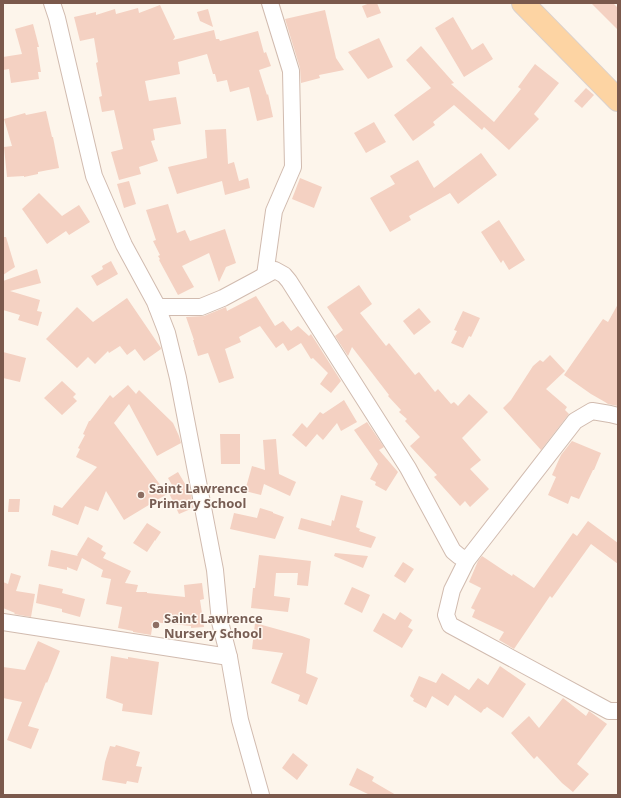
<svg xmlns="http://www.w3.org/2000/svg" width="621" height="798" viewBox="0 0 621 798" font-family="'Noto Sans',sans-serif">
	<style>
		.building { fill: #f4d1c2 }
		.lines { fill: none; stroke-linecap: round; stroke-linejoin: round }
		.street-casing { stroke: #d1bbaf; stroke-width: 18 }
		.primary-casing { stroke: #dad1cd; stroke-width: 24 }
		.street { stroke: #fff; stroke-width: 16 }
		.primary { stroke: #fdd4a3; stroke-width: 22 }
		.education-dot { fill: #8d6e63; stroke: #fff9f2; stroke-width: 1.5 }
		.labels { text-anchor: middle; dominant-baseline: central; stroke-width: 3; stroke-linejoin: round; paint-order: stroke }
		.education-label { font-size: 13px; font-weight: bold; fill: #785e54; stroke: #fff9f2; text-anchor: start }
	</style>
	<rect width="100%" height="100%" fill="#fdf5eb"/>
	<g class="building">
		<polygon points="370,3 377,3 381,13 367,18 362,6"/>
		<polygon points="591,3 613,3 618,8 618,30"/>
		<polygon points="160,5 175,37 173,40 214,30 216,39 219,39 220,41 258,31 264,53 266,52 271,66 259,70 267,95 268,94 273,117 257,121 249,87 230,92 227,80 217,82 215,74 213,74 207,54 178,62 180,74 145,81 149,101 176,97 181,124 153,129 155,140 151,141 158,161 139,167 141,174 119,180 111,152 123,149 114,110 102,112 99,97 102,96 96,63 98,62 94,38 80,41 74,17 96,12 96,15 115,9 116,14 138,8 139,13"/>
		<polygon points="208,9 213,27 200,21 197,12"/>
		<polygon points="325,10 336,58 344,70 319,75 320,78 301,83 300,68 285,19"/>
		<polygon points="453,17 472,50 483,43 493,59 464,77 435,28"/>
		<polygon points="33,24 39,47 37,47 41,72 38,72 39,79 11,83 9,69 3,70 3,57 22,54 15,29"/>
		<polygon points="379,38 393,67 368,79 348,52"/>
		<polygon points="421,46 454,83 451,84 494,122 521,89 518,87 535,64 559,83 534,114 539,119 509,150 484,127 482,130 454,105 433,122 435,125 413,141 394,115 431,88 406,60"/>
		<polygon points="586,88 594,95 582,108 574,101"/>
		<polygon points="46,111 52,137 53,137 59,168 38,172 38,174 24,177 24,176 7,177 4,147 12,146 4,119 25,113 26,115"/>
		<polygon points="374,122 386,142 366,153 354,133"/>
		<polygon points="226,129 228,164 234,162 239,181 248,178 250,188 225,195 222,181 177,194 168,167 207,158 205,130"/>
		<polygon points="481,153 497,175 458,204 450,193 409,216 411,220 390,232 370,198 395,184 390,176 418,160 434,188"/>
		<polygon points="300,178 322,187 314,208 292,199"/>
		<polygon points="129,181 136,204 124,208 117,184"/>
		<polygon points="39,193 62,216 79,205 90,222 69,235 66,231 47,244 22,209"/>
		<polygon points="168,204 177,233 185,230 190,241 225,229 236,263 226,267 219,282 209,253 182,266 194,287 178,295 159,260 160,259 158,256 160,255 153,241 156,240 146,210"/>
		<polygon points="499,220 525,260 509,270 503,260 501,263 481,232"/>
		<polygon points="3,237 6,237 15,267 3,275"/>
		<polygon points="111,261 118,274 97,286 91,276 103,269 102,266"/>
		<polygon points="37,269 41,283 10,291 40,300 37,311 42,312 38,326 18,320 20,315 3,310 3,281"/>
		<polygon points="359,285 372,304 360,313 386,346 389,343 415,375 419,372 435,392 438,389 451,404 454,402 458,406 469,394 488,412 462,438 481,460 470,469 489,489 470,507 465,501 460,506 434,477 437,475 410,446 420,437 405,421 407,419 399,412 401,410 388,396 389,395 352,347 348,356 335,336 343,330 327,307"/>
		<polygon points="256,296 275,326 283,321 291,331 298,326 309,336 311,334 341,381 331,393 320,384 328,373 313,358 311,359 301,343 288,351 283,343 276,348 260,326 239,337 241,342 225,349 234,378 219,383 208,353 198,356 193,340 194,340 186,317 204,316 226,307 227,311"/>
		<polygon points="127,298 161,348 161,349 144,361 135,349 127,355 120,346 109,353 108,351 95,364 88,357 77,368 46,339 77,307 93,322"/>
		<polygon points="618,304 618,406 608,404 605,402 591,394 564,375 603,319 608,322"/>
		<polygon points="419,308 431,322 414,335 403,321"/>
		<polygon points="463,311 480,318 471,337 469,336 463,348 451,343 457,331 454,330"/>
		<polygon points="3,352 26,358 20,382 3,378"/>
		<polygon points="550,355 565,371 546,389 567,407 565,410 569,414 541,450 503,408 511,400 533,366 540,360 543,362"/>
		<polygon points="62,381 76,394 73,397 77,401 62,415 44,398"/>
		<polygon points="128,385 136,394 139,390 173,423 179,436 181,443 157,456 129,404 114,423 167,494 124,520 106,491 98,511 85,506 78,525 52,515 54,505 62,508 97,467 76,457 80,449 78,448 85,435 83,434 89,421 90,421 110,395 113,398"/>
		<polygon points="344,400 357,422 341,431 337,423 323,440 317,434 306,447 292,435 302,423 307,428 320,412 323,414"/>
		<polygon points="367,422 384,447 379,450 398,472 386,491 375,485 376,482 370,479 378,464 354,430"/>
		<polygon points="220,434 240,434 240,464 221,464"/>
		<polygon points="276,439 279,474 296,482 290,496 264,484 261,495 245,491 252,466 265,470 263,440"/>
		<polygon points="572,441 601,453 594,470 593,470 579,499 571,496 568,504 548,495 556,477 552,475 561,455"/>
		<polygon points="178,472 191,494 193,508 179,514 168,491 172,485 168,478"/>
		<polygon points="341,495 363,501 356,527 360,529 359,531 376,537 371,548 298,529 301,518 331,526 332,520 334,521"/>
		<polygon points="9,499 20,499 19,512 8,512"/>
		<polygon points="260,508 273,512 273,513 284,517 275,539 230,529 234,513 257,518"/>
		<polygon points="588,521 618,543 618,564 591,544 552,598 550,596 514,649 499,640 504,632 472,617 475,610 471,608 481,588 469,582 478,561 482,556 512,576 513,574 534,588 573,533 577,536"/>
		<polygon points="147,523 161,532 155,541 155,540 147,552 133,543"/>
		<polygon points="88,537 103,546 101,550 106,553 103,558 131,571 125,583 138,585 136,592 147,592 147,593 185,597 184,585 202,583 204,599 200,600 204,627 191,628 191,626 153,622 151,635 133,632 133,631 118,628 122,607 106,604 111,579 101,577 103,570 82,558 77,571 67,567 67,570 48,566 51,550 78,556 77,555"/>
		<polygon points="335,553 368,556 363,568 334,556"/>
		<polygon points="259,555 311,561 308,586 297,585 298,573 276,573 274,596 290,598 288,612 251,608 253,588 255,588"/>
		<polygon points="403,562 414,569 405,583 394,576"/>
		<polygon points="11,573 21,576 16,591 35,594 31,617 14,614 15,613 3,608 3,582 8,584"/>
		<polygon points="39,584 63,589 62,593 85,599 80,617 62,612 62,609 36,603"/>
		<polygon points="352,587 370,595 362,613 344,604"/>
		<polygon points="400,612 412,620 408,627 413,630 402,648 373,631 383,613 395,620"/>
		<polygon points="255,623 302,636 310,639 306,673 318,678 307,705 298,701 300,695 271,683 283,653 252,649"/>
		<polygon points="38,641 60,651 47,683 46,682 28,726 39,729 31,749 7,740 22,702 3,698 3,667 25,670"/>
		<polygon points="111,656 128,659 128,657 159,662 152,715 122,711 123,704 106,698"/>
		<polygon points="500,666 526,684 503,718 487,707 485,709 484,709 481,713 455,695 448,706 432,696 426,708 413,701 414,699 410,696 419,676 436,683 442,673 469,690 478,678 488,685"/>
		<polygon points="563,698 586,716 589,711 607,724 577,764 589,774 573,792 562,783 537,756 534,759 511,733 529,716 539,728"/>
		<polygon points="116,745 140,752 136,766 142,767 138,783 127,781 126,784 102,780 105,762 110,746 115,747"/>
		<polygon points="293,753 308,765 297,780 282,768"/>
		<polygon points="357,768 374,777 372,781 396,795 370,795 349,785"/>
	</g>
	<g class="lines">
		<g class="street-casing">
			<g id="street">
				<polyline points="52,3 57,18 94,176 124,245 155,302 167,333 178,378 215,570 220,622 229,657 240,720 261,795"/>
				<polyline points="265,275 274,211 293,167 291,71 270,3"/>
				<polyline points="157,307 201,307 223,298 275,270 284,275 289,281 408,468 453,551 459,556 467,560"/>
				<polyline points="618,416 610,414 592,411 575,421 467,560 452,590 446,615 450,625 609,711 618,711"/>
				<polyline points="3,622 229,657"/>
			</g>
		</g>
		<g class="primary-casing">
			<polyline id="primary" points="523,3 618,100"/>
		</g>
		<use href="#street" class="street"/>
		<use href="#primary" class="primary"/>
	</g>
	<g class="education-dot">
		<circle cx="141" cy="495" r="4"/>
		<circle cx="156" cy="625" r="4"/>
	</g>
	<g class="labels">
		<g class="education-label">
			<text x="149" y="488">Saint Lawrence<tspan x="149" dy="15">Primary School</tspan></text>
			<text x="164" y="618">Saint Lawrence<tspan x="164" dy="15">Nursery School</tspan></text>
		</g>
	</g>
	<rect width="621" height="798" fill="none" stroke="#7b594c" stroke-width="8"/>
</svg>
